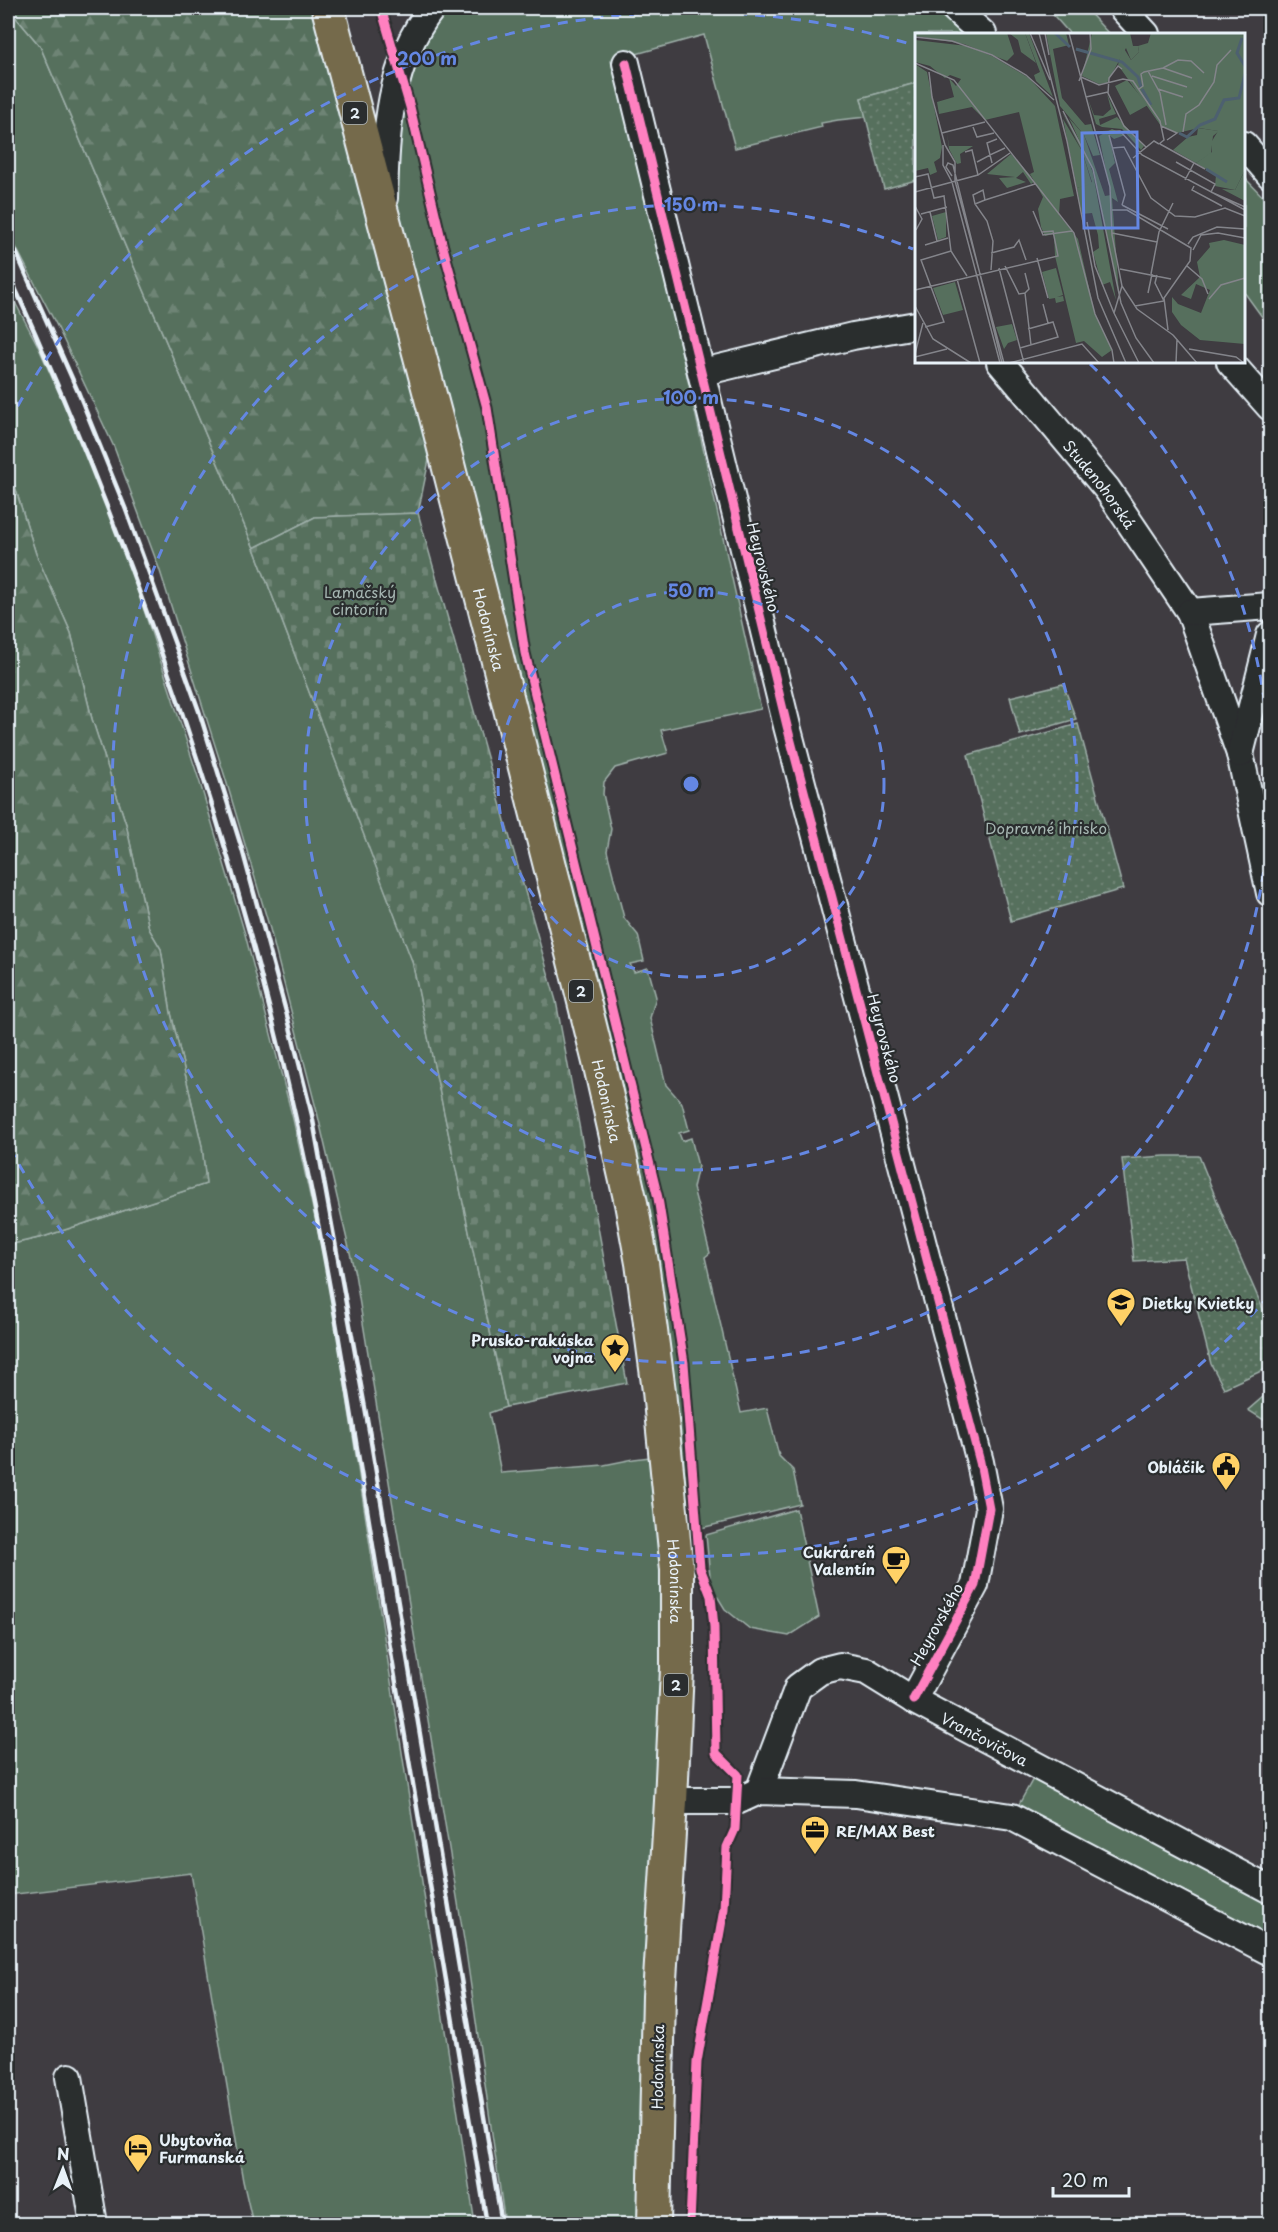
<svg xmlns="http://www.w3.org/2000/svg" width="1278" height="2232" viewBox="0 0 1278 2232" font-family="'Playpen Sans',sans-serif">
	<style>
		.green { fill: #566f5d; stroke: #9fb0aa; stroke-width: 1.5 }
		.forest { fill: url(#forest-firs); stroke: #9fb0aa; stroke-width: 1.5 }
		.cemetery { fill: url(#cemetery-stones); stroke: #9fb0aa; stroke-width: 1.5 }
		.park { fill: url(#park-dots); stroke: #9fb0aa; stroke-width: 1.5 }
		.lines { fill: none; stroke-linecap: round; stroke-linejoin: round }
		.minor-casing { stroke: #e8f1f8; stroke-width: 30 }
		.major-casing { stroke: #e8f1f8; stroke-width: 36 }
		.minor { stroke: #2a2d2e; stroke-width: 26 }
		.major { stroke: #756b4b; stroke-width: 32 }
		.rail { stroke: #e8f1f8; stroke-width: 4.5 }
		.cycleway-casing { stroke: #2a2d2e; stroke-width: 13 }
		.cycleway { stroke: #ff80c0; stroke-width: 9 }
		.ring { fill: none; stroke: #6487e3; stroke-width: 3; stroke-dasharray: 10 8 }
		.labels { text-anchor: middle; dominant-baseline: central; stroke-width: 4.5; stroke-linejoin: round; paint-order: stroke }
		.shield { fill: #2a2d2e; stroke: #afb6bb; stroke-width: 1.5 }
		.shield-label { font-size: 14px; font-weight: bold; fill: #e8f1f8 }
		.street-label { font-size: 15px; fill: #e8f1f8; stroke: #2a2d2e }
		.park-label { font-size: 15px; fill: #a6b6b2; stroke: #2a2d2e }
		.poi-label { font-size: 15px; font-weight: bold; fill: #e8f1f8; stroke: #2a2d2e; text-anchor: start }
		.inset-river { fill: none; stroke: #4d6070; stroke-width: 3 }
		.inset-road { fill: none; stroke: #83848a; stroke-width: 1.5 }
		.view { fill: #6487e3; fill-opacity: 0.15; stroke: #6487e3; stroke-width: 3 }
		.inset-edge { fill: none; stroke: #e8f1f8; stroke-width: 3 }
		.centre { fill: #6487e3; stroke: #2a2d2e; stroke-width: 3 }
		.ring-label { font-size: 18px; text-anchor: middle; font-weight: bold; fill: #6487e3; stroke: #2a2d2e; stroke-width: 4.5; stroke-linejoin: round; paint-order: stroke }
	</style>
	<defs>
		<pattern id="forest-firs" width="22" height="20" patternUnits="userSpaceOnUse" patternTransform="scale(1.5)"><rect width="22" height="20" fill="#566f5d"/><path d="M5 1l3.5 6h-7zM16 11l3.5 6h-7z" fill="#6e8475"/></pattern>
		<pattern id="cemetery-stones" width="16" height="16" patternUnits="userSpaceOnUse" patternTransform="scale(1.5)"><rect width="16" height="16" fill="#566f5d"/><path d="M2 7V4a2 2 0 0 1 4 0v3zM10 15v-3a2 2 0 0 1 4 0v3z" fill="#6e8475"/></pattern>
		<pattern id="park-dots" width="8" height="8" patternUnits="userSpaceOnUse" patternTransform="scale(1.5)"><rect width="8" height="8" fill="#566f5d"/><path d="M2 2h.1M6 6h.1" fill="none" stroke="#6e8475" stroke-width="1.8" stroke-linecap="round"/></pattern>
	</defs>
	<rect width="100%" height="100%" fill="#3f3c41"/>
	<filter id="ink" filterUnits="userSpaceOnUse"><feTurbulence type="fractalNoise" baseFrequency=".0167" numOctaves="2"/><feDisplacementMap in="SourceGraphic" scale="12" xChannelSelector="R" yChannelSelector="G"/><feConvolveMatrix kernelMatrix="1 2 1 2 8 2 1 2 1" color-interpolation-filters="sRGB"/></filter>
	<g filter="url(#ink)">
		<g class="green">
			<polygon points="8,8 40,46 254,548 412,960 506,1407 489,1413 501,1473 604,1465 634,1459 666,1455 652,1328 383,219 386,147 432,8 954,8 982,34 916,34 916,83 861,98 866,117 838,120 821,123 822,127 735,148 704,35 611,61 642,173 761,709 661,730 668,753 615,768 604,782 603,794 611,829 607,851 624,918 638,935 644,961 630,964 634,972 648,968 656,997 650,1018 666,1085 682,1103 689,1130 679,1133 682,1141 691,1138 698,1166 693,1188 710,1253 705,1257 741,1413 767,1408 779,1456 793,1470 800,1504 697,1529 673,1526 654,2224 505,2224 466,1952 355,1274 318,1116 270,929 225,777 160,571 114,447 58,328 8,232"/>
			<polygon points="1047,8 1085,8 1109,34 1070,34"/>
			<polygon points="1244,177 1270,204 1270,328 1244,292"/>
			<polygon points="8,289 37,344 88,458 133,576 200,783 245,934 293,1119 329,1281 475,2224 253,2224 243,2181 191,1873 8,1895 8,1245 43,1237 206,1184 202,1146 171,1013 161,949 149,929 126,824 92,719 71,633 36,554 8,465"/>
			<polygon points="796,1509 819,1617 789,1636 750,1629 725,1609 711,1586 706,1535"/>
			<polygon points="1039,1768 1270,1890 1270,1952 1012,1817"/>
		</g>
		<g class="forest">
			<polygon points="8,8 328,8 437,421 418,513 315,517 254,548 40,46"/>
			<polygon points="8,465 36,554 71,633 92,719 126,824 149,929 161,949 171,1013 202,1146 206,1184 43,1237 8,1245"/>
		</g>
		<polygon class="cemetery" points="418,513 556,1001 627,1383 506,1407 412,961 254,548 315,517"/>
		<g class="park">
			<polygon points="916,83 916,180 884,189 861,98"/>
			<polygon points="1063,684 1076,719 1020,735 1010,697"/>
			<polygon points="1078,724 1123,889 1011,921 968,755"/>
			<polygon points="1165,1156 1199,1156 1229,1231 1270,1325 1270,1367 1224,1388 1211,1364 1184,1258 1134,1261 1122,1159"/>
			<polygon points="1270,1391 1270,1424 1248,1410"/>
		</g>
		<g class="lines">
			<g class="minor-casing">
				<g id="minor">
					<polyline points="954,8 983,34"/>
					<polyline points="1122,8 1146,34"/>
					<polyline points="626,63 787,726 980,1462 989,1509 975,1585 913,1700"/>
					<polyline points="1244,145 1270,175"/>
					<path d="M384,198C386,130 389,63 432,8"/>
					<path id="s1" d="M1000,362L1107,489L1190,612L1240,754L1270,893"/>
					<polyline points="1230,362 1270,407"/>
					<polyline points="703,372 853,336 916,325"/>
					<polyline points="1190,612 1270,606"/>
					<polyline points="1240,754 1270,635"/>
					<path id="s2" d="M759,1791L798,1687L820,1671L840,1666L866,1671L913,1700L1270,1890"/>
					<polyline points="671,1801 737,1801 759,1791 856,1794 1012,1817 1270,1952"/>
					<polyline points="69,2077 94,2224"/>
				</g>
			</g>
			<g class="major-casing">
				<g id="major">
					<path id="s3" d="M328,8L437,421L566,929L600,1066L631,1203L642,1263L659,1391L677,1570V1669L671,1801L659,1996L654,2224"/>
				</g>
			</g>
			<use href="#minor" class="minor"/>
			<use href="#major" class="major"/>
			<g class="rail">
				<polyline points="8,234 79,394 126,510 176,647 199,711 242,849 288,1019 312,1115 369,1430 502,2224"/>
				<path d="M8,272C130,542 230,824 295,1115C329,1263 351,1414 376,1564C413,1784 450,2004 487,2224"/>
			</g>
			<g class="cycleway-casing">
				<g id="cycleway">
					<polyline points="381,8 410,107 443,247 487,408 525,653 658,1198 684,1363 700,1568 711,1596 714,1627 716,1753 738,1775 735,1829 727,1847 724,1909 697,2062 690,2224"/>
					<polyline points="626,63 787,726 980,1462 989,1509 975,1585 913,1700"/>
				</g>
			</g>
			<use href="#cycleway" class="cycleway"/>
		</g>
	</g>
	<g class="ring">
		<circle cx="691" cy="784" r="193"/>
		<circle cx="691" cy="784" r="386"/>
		<path d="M1090 364A579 579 0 1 1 913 249"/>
		<path d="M1269 1296A772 772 0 0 1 9 1146M9 422A772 772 0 0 1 910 44"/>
	</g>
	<defs>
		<g id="school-pin" transform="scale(1.5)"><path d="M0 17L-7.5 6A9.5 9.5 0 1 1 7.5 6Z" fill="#ffd166" stroke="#2a2d2e"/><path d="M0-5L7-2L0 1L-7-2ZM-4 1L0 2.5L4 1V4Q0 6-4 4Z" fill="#111"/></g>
		<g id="sight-pin" transform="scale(1.5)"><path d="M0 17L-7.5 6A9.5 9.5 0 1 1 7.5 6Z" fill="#ffd166" stroke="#2a2d2e"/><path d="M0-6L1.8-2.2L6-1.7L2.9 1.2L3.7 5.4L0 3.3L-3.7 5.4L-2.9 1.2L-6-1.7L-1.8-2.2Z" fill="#111"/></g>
		<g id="civic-pin" transform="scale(1.5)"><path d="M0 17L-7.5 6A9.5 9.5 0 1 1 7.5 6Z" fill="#ffd166" stroke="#2a2d2e"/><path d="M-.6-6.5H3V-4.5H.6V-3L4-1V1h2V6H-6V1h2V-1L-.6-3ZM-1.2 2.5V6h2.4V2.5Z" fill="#111"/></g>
		<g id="cafe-pin" transform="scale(1.5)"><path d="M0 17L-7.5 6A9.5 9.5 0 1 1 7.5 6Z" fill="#ffd166" stroke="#2a2d2e"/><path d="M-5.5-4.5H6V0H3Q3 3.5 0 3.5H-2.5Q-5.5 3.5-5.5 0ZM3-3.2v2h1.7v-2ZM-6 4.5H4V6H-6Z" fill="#111"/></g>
		<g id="office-pin" transform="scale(1.5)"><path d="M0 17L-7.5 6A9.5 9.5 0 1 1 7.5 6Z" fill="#ffd166" stroke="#2a2d2e"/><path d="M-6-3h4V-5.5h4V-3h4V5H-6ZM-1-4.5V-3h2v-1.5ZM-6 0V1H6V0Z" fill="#111"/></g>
		<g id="hotel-pin" transform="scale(1.5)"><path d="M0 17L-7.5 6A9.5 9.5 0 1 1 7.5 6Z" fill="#ffd166" stroke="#2a2d2e"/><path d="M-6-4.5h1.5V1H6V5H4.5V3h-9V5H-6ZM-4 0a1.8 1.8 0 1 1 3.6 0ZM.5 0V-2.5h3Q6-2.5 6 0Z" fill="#111"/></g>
	</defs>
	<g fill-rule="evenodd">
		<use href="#school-pin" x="1121" y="1302"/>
		<use href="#sight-pin" x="615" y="1348"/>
		<use href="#civic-pin" x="1226" y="1466"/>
		<use href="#cafe-pin" x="896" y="1560"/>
		<use href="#office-pin" x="815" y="1830"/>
		<use href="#hotel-pin" x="138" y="2148"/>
	</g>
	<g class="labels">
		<g class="shield">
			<rect x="343" y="102" width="24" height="22" rx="4.5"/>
			<rect x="569" y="980" width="24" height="22" rx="4.5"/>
			<rect x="664" y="1674" width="24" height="22" rx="4.5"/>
		</g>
		<g class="shield-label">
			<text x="355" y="113">2</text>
			<text x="581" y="991">2</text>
			<text x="676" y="1685">2</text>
		</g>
		<g class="street-label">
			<text stroke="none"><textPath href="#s1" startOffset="158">Studenohorská</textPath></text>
			<text transform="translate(764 567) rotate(76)">Heyrovského</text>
			<text stroke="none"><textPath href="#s3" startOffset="642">Hodonínska</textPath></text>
			<text transform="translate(885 1038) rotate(75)">Heyrovského</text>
			<text stroke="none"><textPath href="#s3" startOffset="1128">Hodonínska</textPath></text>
			<text stroke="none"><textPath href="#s3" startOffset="1614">Hodonínska</textPath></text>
			<text transform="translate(936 1624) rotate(-61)">Heyrovského</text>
			<text stroke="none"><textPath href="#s2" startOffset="322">Vrančovičova</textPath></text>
			<text transform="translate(657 2067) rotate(-89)">Hodonínska</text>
		</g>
		<g class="park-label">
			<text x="360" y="591">Lamačský<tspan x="360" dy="17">cintorín</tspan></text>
			<text x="1046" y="827">Dopravné ihrisko</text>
		</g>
		<g class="poi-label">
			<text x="1142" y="1302">Dietky Kvietky</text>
			<text x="594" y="1339" text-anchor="end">Prusko-rakúska<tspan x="594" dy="17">vojna</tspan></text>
			<text x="1205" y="1466" text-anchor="end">Obláčik</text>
			<text x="875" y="1551" text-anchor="end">Cukráreň<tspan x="875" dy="17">Valentín</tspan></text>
			<text x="836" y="1830">RE/MAX Best</text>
			<text x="159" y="2139">Ubytovňa<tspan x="159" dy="17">Furmanská</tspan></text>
		</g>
	</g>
	<g transform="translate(915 33)">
		<rect width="330" height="330" fill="#3f3c41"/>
		<path d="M0,0H92L99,21L92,28L49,11L0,3ZM94,0H110L121,30L106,19L103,7ZM177,0H215L218,13H223L224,19L216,27L211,15L192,50L184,51L167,43ZM0,7L52,13L77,23L114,45L140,73L159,163L145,166L144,182L163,206L180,281L197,317L187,324L169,308L161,310L140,223L139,201L130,203L126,194L123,176L128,164L115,141L119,139L104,79L70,87L57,74L24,81L22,69L39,64L34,45L41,53L46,46L35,42L30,45L15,33L0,29ZM0,31L12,39L27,114L25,125L19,129L22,139L15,142L13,135L0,138ZM212,47L233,72L215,82L200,53ZM192,61L201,81L184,86L185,92L202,84L229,113L226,117L207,96L187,94L181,91L173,66L179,82L188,83L196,76ZM147,79L169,115L178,140L201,267L195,249L187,252L178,219L184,215L183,202L177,180L167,181L162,155L177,149L167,118ZM154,85L169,102L190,163L196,162L184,103L197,96L210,102L199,106L194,102L200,130L194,136L203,169L197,165L204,260L179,140ZM283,95L304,98L298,103L296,121L281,130L258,117L273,104L282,102ZM32,100L34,113H58L45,121L46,130L42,131L34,116ZM330,137V168L307,156L320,157ZM309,207L330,212V311L285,307L266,292L257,279V264L263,271L286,280L295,257L281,251L276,266L266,262L285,244L282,229L295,214L294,210ZM141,235L148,262L142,264L148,263L149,268L141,270L140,265L134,266L127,239ZM97,291L102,307L93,310L89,316L81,294Z" fill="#566f5d"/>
		<path d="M110,0H114L138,64L121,48L119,42L125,39ZM131,0H151L154,12L138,16L147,65L170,92L176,91L185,122L178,123L169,102L145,73ZM236,0H330V137L320,157L300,153L301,142L281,130L297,119V108L303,98L284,95L262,100L246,93L203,32L208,14L216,27L224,19L223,13L233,10ZM148,86L167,118L177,151L162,155ZM96,121L115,142L119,149L116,151L108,139L101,145L111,149L92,155L84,145L100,144L72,141Z" fill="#566f5d"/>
		<path d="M31,179V204L23,207L17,183ZM40,249L48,277L28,282L18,255Z" fill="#566f5d"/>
		<path class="inset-river" d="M140,0L155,14M327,5L322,20L330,33M161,16L207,29L223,44L226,54M227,56L236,72M264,100L272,104L285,92L300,86L309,67L324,65L330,41M291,136L312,149"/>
		<path class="inset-road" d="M115,0L135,47M124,0L152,108L183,265L211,330M130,0L134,22M154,0L195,154L197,202L207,253L199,280L224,330M0,4L37,8L77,22L111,42L139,67M0,30L39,47L159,200L180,281L197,317L199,330M248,35L277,45M207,36L203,33L194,45L193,60L209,93L231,114M233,38L245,60L251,92M14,39L17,64L30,112L40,129V148L89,330M237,43L272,54M166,44L184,52L208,46L218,48L245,88L249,107L244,111M164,48L176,16L175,0M224,56L228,53L226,41L229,39L248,35L263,27L276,28L289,40M243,56L268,64M171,64L193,59M148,78L178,136L206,270L221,305L239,330M246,93L262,100L252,107M58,94L62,104L79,100M181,99L205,98L227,122L330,177M268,99L271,81L284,72L299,49L302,32L316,17M27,100L70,89M194,102L210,162L207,172M82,106L72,110L75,122L90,115M245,111L290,136M28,112V132L37,149L85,330M197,115L209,114L236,165L260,183L280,184L310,175L330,183M50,119L57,117L63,142M218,125L239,108L244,111M62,129L75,122L77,130M261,129L300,151L296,159M37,143L31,134L33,130L38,132L87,330M0,144L13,141L19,165L29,163L36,218L52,243M270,147L279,130M279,153L277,157L307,173M0,159L63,142L95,120M296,159L330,174M70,167L120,151M60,171L70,167L68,157L58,162L60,171L72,188L78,208L76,237M207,172L253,196M0,173L7,186L1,197M197,177H212L276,215L275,228L249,265L253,297M118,178L128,202L157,198M15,179L22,208M6,181L32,174M172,189L180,233L199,280M197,200L242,209M273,211L278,204L302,194L330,196M10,212L33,205M278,217L286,202L303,200L330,205M76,220L99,214L104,207L111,227M122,225L133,265M90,233L104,261L110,260L116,312M272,233L287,246L293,261M84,235L109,330M205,236L256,246M110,240L114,256L110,260M236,241L244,199L258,170M42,246L65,330M207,253L222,276L258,302M0,257L143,223L138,198L127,199M233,260L237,241M294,266L306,252L330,245M128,271L133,290M0,273L18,306L56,330M220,273L249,268L240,250L242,242M10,294L29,289L6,227L36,218M258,302L282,330M105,315L143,304L138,289L113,296M274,316L321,324L329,330M0,321L8,290M0,324L32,316M94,330L167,311L184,330M261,330L262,306"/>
		<path class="view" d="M222,99L223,195H169L167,100Z"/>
		<rect width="330" height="330" class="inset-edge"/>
	</g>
	<circle cx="691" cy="784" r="9" class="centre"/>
	<g class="ring-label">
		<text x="427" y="65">200 m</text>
		<text x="691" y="211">150 m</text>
		<text x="691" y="404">100 m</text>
		<text x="691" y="597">50 m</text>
	</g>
	<rect width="1278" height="2232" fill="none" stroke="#2a2d2e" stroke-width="30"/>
	<rect x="15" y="15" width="1248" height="2202" fill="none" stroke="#e8f1f8" stroke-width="2" filter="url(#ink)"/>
	<g transform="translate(63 2169) rotate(1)" stroke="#2a2d2e" stroke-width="4.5" paint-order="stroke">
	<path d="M0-4.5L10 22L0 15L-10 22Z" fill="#e8f1f8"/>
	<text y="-9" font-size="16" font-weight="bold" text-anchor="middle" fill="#e8f1f8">N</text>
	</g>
	<path d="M1053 2187v9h76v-9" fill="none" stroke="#e8f1f8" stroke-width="3"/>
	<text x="1062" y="2187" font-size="18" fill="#e8f1f8" stroke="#2a2d2e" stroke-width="4.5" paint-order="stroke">20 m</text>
</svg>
